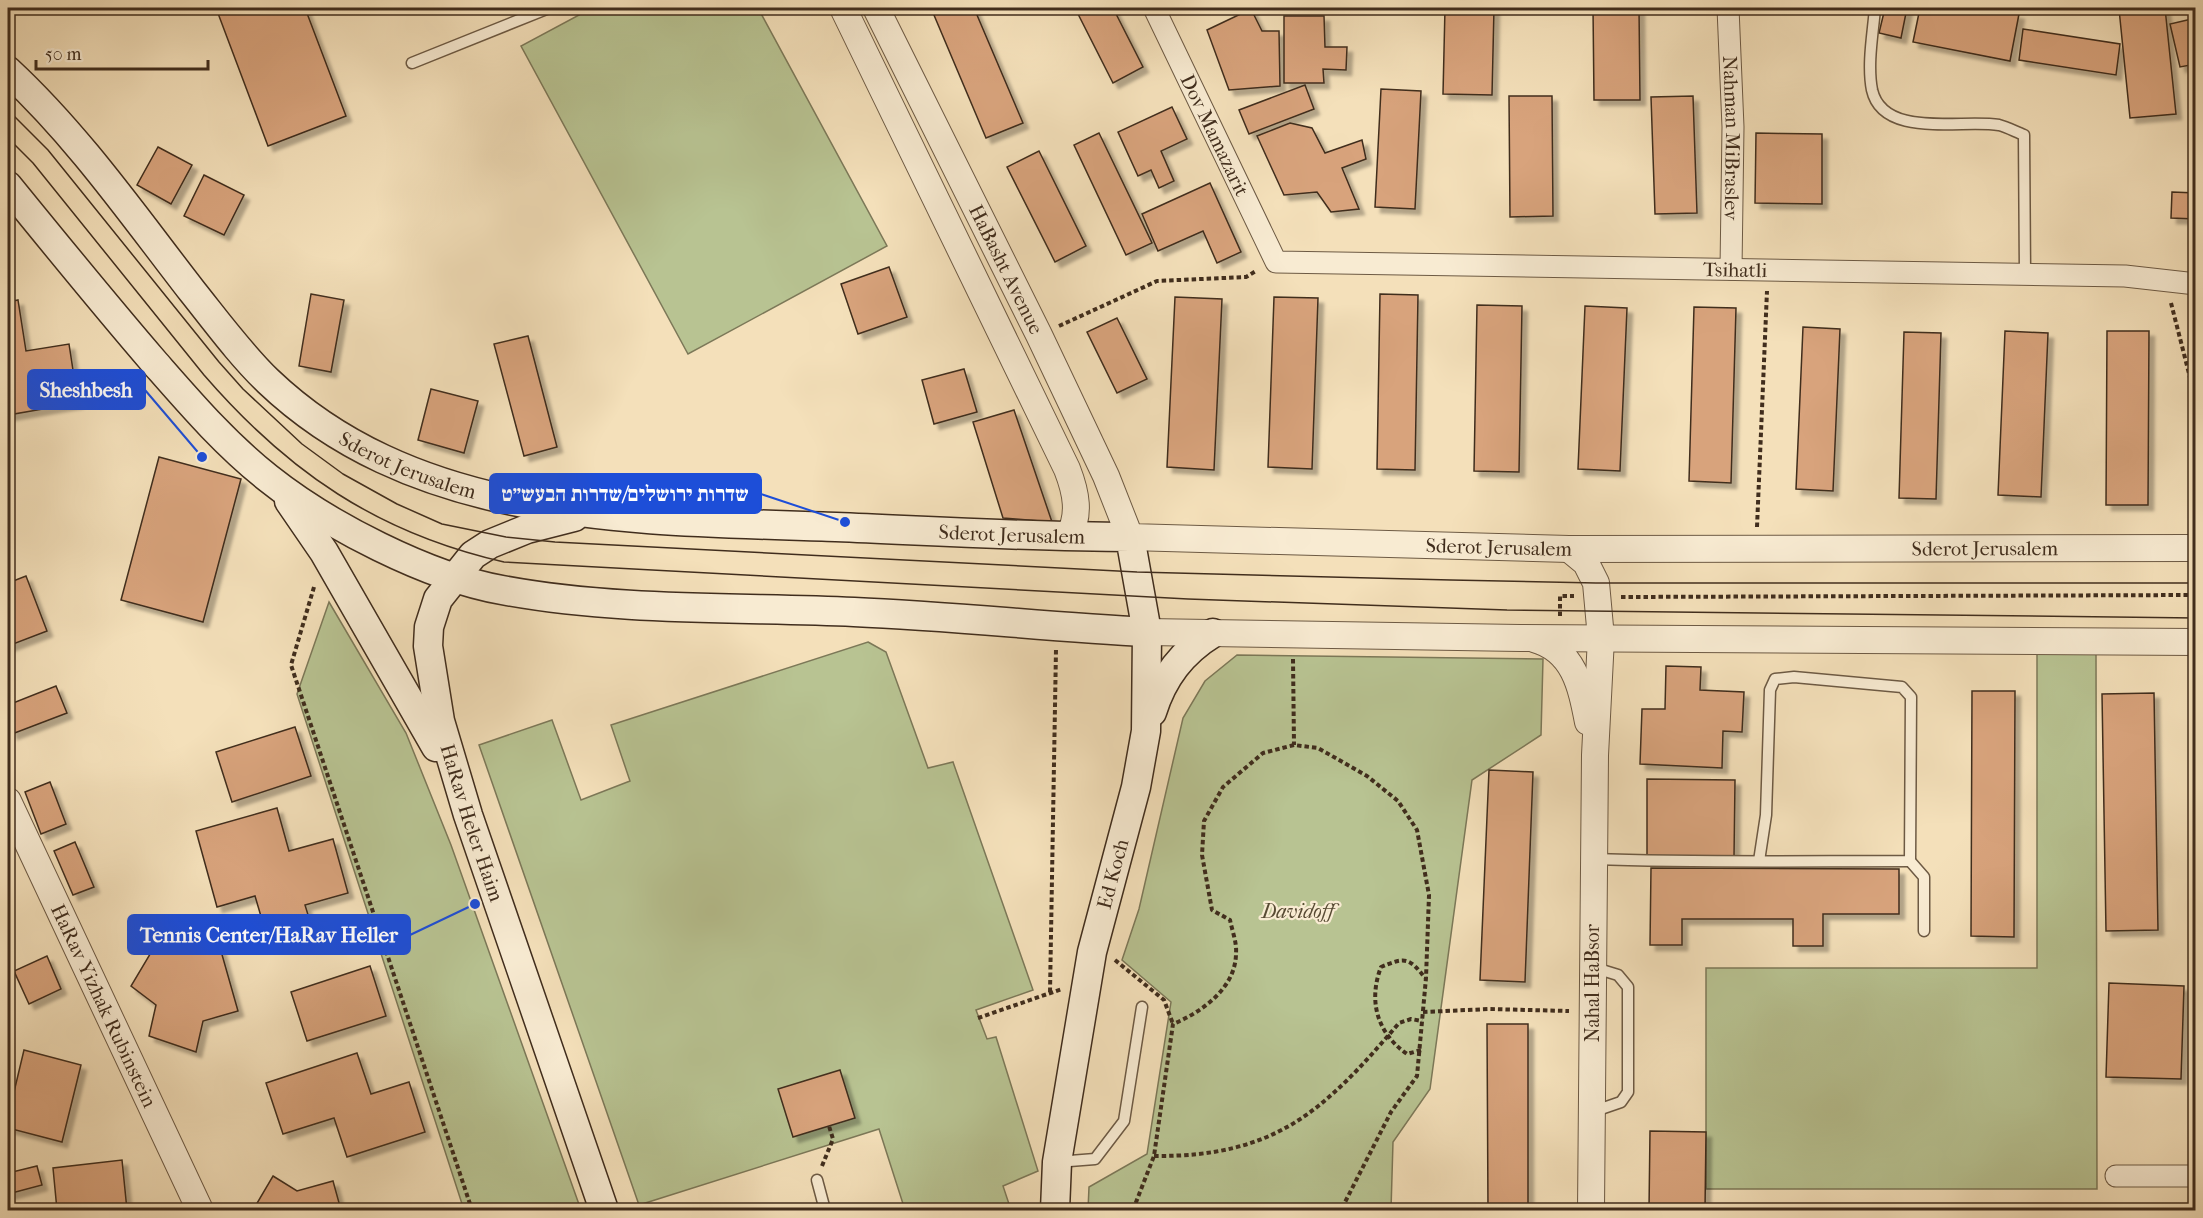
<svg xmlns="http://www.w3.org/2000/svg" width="2203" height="1218" viewBox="0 0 2203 1218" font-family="'IM FELL French Canon','Frank Ruhl Libre',serif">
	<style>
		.green { fill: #b8c392; stroke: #7c7858; stroke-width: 1.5 }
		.building { fill: #d8a37c; stroke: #402d1d; stroke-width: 1.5; filter: url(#shadow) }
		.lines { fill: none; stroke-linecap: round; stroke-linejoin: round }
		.service-casing { stroke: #6d5a44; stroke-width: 13 }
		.minor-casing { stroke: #6d5a44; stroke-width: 23 }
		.tertiary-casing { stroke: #6d5a44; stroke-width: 28 }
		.secondary-casing { stroke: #402d1d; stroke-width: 31 }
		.path { stroke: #402d1d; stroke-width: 4; stroke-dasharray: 4.5 3; stroke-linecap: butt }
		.service { stroke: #f8ebd2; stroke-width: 10 }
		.minor { stroke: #f8ebd2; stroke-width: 21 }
		.tertiary { stroke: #f8ebd2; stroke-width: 26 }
		.secondary { stroke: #f8ebd2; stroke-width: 28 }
		.tram { stroke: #402d1d; stroke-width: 1.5 }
		.labels { text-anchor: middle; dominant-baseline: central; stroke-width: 4.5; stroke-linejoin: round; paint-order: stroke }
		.street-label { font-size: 20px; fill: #402d1d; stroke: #f8ebd2 }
		.park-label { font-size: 20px; font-style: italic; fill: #584b34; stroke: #f8ebd2 }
		.leader { fill: none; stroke: #1d4ed8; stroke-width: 2 }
		.callout-dot { fill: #1d4ed8; stroke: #f8ebd2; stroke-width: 2 }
		.callout { fill: #1d4ed8; stroke: #1d4ed8; stroke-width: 2 }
		.callout-label { font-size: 21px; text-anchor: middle; font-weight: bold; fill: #fff }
	</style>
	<defs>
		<filter id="shadow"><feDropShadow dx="5.5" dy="5.5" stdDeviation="1.5" flood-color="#0004"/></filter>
	</defs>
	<rect width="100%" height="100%" fill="#f4e0ba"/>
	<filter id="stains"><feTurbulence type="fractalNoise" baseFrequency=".00333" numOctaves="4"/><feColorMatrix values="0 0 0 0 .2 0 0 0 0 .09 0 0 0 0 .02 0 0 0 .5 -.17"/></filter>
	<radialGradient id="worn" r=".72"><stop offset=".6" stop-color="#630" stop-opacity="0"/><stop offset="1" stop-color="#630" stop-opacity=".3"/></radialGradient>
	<g class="green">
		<polygon points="592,8 758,8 887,246 688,354 521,46"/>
		<polygon points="329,602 406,733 451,845 581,1210 464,1210 297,694"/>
		<polygon points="868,642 886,652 928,768 953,762 1033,990 976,1010 987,1039 996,1037 1038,1171 1003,1186 1011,1210 905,1210 879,1129 639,1205 479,745 552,720 581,800 630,781 611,725"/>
		<polygon points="2037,653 2096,653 2097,1189 1706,1189 1706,968 2037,968"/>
		<polygon points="1237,655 1543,659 1541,735 1472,780 1430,1089 1393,1142 1391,1210 1088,1210 1089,1187 1147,1154 1171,1002 1122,960 1139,909 1183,718 1205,681"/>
	</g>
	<g class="building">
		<polygon points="216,8 305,8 346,116 268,146"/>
		<polygon points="931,8 974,8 1023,123 986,138"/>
		<polygon points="1075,8 1113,8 1143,67 1113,83"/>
		<polygon points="1445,8 1494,8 1492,95 1443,94"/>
		<polygon points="1593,8 1639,8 1640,100 1594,100"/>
		<polygon points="1885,8 1907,8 1901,38 1879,33"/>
		<polygon points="1920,8 1988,8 2019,14 2010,61 1913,42"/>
		<polygon points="2165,8 2176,114 2130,118 2119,9"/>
		<polygon points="1251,9 1262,31 1279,31 1280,86 1229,90 1207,30"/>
		<polygon points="1284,16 1324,16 1325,47 1347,47 1346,70 1323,69 1324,83 1284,83"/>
		<polygon points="2196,18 2196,64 2180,67 2170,24"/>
		<polygon points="2023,29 2120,44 2116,75 2019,60"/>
		<polygon points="1305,85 1314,109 1249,134 1239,110"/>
		<polygon points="1381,89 1421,91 1415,209 1375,207"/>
		<polygon points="1509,96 1552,96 1553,216 1510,217"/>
		<polygon points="1693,96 1697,213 1655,214 1651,97"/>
		<polygon points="1172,107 1187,139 1161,151 1174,181 1159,188 1151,170 1138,176 1118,132"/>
		<polygon points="1290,123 1312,128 1325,153 1362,140 1366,159 1342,168 1359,209 1331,212 1317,192 1284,195 1257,136"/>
		<polygon points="1099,133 1152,243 1126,255 1074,145"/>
		<polygon points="1756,133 1822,134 1822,204 1755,203"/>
		<polygon points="158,147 192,165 171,204 137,185"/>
		<polygon points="1039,151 1086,246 1055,262 1007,167"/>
		<polygon points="204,175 244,195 224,235 184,216"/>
		<polygon points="1210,183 1241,252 1217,263 1203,231 1158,251 1142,214"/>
		<polygon points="2172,192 2196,193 2196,219 2171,218"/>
		<polygon points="889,267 907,317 858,334 841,284"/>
		<polygon points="311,294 344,300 331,372 299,366"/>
		<polygon points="1380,294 1418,295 1415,470 1377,469"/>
		<polygon points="1175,297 1222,299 1214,470 1167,467"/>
		<polygon points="1274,297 1318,298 1312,469 1268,467"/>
		<polygon points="18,300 26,351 69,344 78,403 8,415 8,302"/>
		<polygon points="1477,305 1522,306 1519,472 1474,471"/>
		<polygon points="1585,306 1627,308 1620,471 1578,469"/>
		<polygon points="1694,307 1736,308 1731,483 1689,481"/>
		<polygon points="1117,318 1147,379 1117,393 1087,332"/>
		<polygon points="1803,327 1840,329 1833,491 1796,489"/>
		<polygon points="2005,331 2048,333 2041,497 1998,495"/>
		<polygon points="2107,331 2149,331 2148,505 2106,505"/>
		<polygon points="1904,332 1941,333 1936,499 1899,498"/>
		<polygon points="528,336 557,447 524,456 494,344"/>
		<polygon points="964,369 977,412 934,424 922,380"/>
		<polygon points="431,389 478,401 464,453 418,440"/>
		<polygon points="1014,410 1052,522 1003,518 973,422"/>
		<polygon points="159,457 241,479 203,622 121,600"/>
		<polygon points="26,576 47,631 8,646 8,583"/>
		<polygon points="1666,666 1701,667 1700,690 1744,692 1742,732 1723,731 1722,768 1640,764 1642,709 1665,709"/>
		<polygon points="56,686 67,713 12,734 8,722 8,705"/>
		<polygon points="1972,691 2015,691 2014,937 1971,936"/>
		<polygon points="2154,693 2158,930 2106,931 2102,694"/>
		<polygon points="295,727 311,776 232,802 216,752"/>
		<polygon points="1489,770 1533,772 1525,982 1480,980"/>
		<polygon points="1647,779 1735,780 1734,857 1647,856"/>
		<polygon points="50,782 66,824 41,834 25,792"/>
		<polygon points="277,808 289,851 333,839 348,893 305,905 309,918 265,930 255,896 217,907 196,831"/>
		<polygon points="75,842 94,887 73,895 54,851"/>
		<polygon points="1651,868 1899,869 1899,914 1823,914 1823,946 1793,946 1793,919 1682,919 1682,945 1650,945"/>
		<polygon points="159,939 183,954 219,944 238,1011 203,1021 196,1052 149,1036 156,1005 131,986"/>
		<polygon points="47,956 61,989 29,1004 14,971"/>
		<polygon points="370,966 386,1016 307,1041 291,992"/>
		<polygon points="2109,983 2184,986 2181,1079 2106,1077"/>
		<polygon points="1487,1024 1528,1024 1528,1210 1488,1210"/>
		<polygon points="24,1050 81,1065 62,1142 8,1128 8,1117"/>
		<polygon points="357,1053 371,1094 409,1082 425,1132 347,1157 334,1118 283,1134 266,1083"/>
		<polygon points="840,1070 855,1118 793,1137 778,1089"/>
		<polygon points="1650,1131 1706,1132 1705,1210 1649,1210"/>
		<polygon points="122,1160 127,1210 57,1210 53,1168"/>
		<polygon points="37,1166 42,1185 8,1194 8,1173"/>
		<polygon points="273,1176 297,1191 333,1181 341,1210 253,1210"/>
	</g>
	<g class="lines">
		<g class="service-casing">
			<g id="service">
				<path d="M1875,8C1873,33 1867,64 1872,90C1883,139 1962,119 1999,125C2007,127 2016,132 2024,135L2025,274"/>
				<polyline points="412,63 549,8"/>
				<path d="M1594,859C1699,863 1804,861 1910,861L1911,697L1902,687L1794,677L1775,679L1770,690L1766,815L1759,861"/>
				<polyline points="1910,861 1924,877 1924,931"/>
				<polyline points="1592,1112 1621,1102 1628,1092 1628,987 1618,975 1592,967"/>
				<polyline points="1057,1162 1095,1159 1124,1121 1142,1007"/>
				<polyline points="817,1180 825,1210"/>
			</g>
		</g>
		<g class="minor-casing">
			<g id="minor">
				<path id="s1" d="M1154,8L1276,262L2125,276L2196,284"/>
				<path id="s2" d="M1728,8L1733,127L1731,269"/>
				<polyline points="2116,1176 2196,1176"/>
			</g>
		</g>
		<g class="tertiary-casing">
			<g id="tertiary">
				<path d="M843,8L1067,469C1076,492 1081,515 1068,537"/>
				<path id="s3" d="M876,8L1039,335L1106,476L1130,537L1569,549L2196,548"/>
				<polyline points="1569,549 1586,563 1596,583 1601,638 1595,755 1591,1210"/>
				<polyline points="1147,632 1520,638 2196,642"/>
				<path d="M1534,639C1574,650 1581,686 1588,722"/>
				<path id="s4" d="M8,801L200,1210"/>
			</g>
		</g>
		<g class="secondary-casing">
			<g id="secondary">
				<path id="s5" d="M8,71C78,136 133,215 192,291C216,321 240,354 268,381C419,525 641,520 836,527C934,531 1032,537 1130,537L1147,632L1146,731L1136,787L1092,952L1057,1162L1055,1210"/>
				<path d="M8,186C56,245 104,304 154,362C190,403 225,444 268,478C327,525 428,577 502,590C613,611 741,607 854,612C952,616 1049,627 1147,632"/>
				<polyline points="289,501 324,552 436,747"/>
				<path id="s6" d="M574,517L527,529L490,544L473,555L438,599L429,627L428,646L440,721L468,815L604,1210"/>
				<path d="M1152,712C1163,677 1182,652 1213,633"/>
			</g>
		</g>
		<g class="path">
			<polyline points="2171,303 2196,401"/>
			<polyline points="1059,326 1157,281 1246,277 1256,271"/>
			<polyline points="1757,527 1767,291"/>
			<polyline points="314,587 291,665 472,1210"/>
			<polyline points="1621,597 2196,595"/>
			<polyline points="1560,616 1560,596 1574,596"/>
			<polyline points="1293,659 1294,745"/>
			<polyline points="1115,960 1164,1000 1173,1024"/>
			<polyline points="1050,992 1056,649"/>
			<polyline points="1423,1012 1490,1009 1569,1011"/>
			<polyline points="978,1018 1062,989"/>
			<path d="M1421,1050L1407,1054C1377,1033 1368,1001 1381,967C1405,957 1409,957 1425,978"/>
			<path d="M1154,1156C1276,1157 1324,1111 1399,1023L1411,1019L1422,1021"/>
			<polyline points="822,1166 833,1139 829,1126"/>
			<path d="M1133,1210L1154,1156L1173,1024C1202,1012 1236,988 1236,953C1237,943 1232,930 1230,920L1212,910L1202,855L1204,821L1223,787L1263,753L1294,745L1318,748L1367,776L1398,801L1417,830L1429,895L1426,978L1417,1076L1391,1112L1341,1210"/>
		</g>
		<use href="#service" class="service"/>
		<use href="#minor" class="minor"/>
		<use href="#tertiary" class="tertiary"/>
		<use href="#secondary" class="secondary"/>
		<g class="tram">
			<polyline points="8,110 48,150 219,362 243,389 302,444 343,474 397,504 442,524 506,537 555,542 1137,572 1451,580 1596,583 2196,583"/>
			<path d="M8,138L33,163L204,375C288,472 377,533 504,562L1188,599L1507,610L2196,618"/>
		</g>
	</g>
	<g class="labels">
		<g class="street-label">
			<text stroke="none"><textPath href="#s1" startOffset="141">Dov Mamazarit</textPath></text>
			<text stroke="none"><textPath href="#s2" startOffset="130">Nahman MiBraslev</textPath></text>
			<text stroke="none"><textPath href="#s1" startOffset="741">Tsihatli</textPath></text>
			<text stroke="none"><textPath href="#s3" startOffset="292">HaBasht Avenue</textPath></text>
			<text stroke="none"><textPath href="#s5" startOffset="570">Sderot Jerusalem</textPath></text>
			<text stroke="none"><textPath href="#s5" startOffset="1182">Sderot Jerusalem</textPath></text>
			<text stroke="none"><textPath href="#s3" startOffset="956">Sderot Jerusalem</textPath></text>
			<text stroke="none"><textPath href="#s3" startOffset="1442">Sderot Jerusalem</textPath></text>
			<text stroke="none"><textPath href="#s6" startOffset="396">HaRav Heler Haim</textPath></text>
			<text transform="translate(1113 874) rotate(-75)">Ed Koch</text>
			<text transform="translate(1592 983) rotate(-90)">Nahal HaBsor</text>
			<text stroke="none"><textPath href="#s4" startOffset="226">HaRav Yizhak Rubinstein</textPath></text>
		</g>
		<g class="park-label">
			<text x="1298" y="911">Davidoff</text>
		</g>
	</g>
	<path class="leader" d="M202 457L145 390M845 522L761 494M475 904L410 935"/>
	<g class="callout-dot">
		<circle cx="202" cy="457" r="6"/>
		<circle cx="845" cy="522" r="6"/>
		<circle cx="475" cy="904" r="6"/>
	</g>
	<g class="callout">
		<rect x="28" y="370" width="117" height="39" rx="6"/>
		<rect x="490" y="474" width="271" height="39" rx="6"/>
		<rect x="128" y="915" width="282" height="39" rx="6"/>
	</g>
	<g class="callout-label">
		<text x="86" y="397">Sheshbesh</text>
		<text x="625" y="501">שדרות ירושלים/שדרות הבעש״ט</text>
		<text x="269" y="942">Tennis Center/HaRav Heller</text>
	</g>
	<rect width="2203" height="1218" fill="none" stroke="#f4e0ba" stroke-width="30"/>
	<rect x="9" y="9" width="2185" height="1200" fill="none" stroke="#402d1d" stroke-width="3"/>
	<rect x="15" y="15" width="2173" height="1188" fill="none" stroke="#402d1d" stroke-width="1.5"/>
	<path d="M36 60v9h172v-9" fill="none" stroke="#402d1d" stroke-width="3"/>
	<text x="45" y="60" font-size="18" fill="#402d1d" stroke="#f8ebd2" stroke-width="4.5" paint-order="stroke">50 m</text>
	<rect width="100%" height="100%" filter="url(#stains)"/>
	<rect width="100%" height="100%" fill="url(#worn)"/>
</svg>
